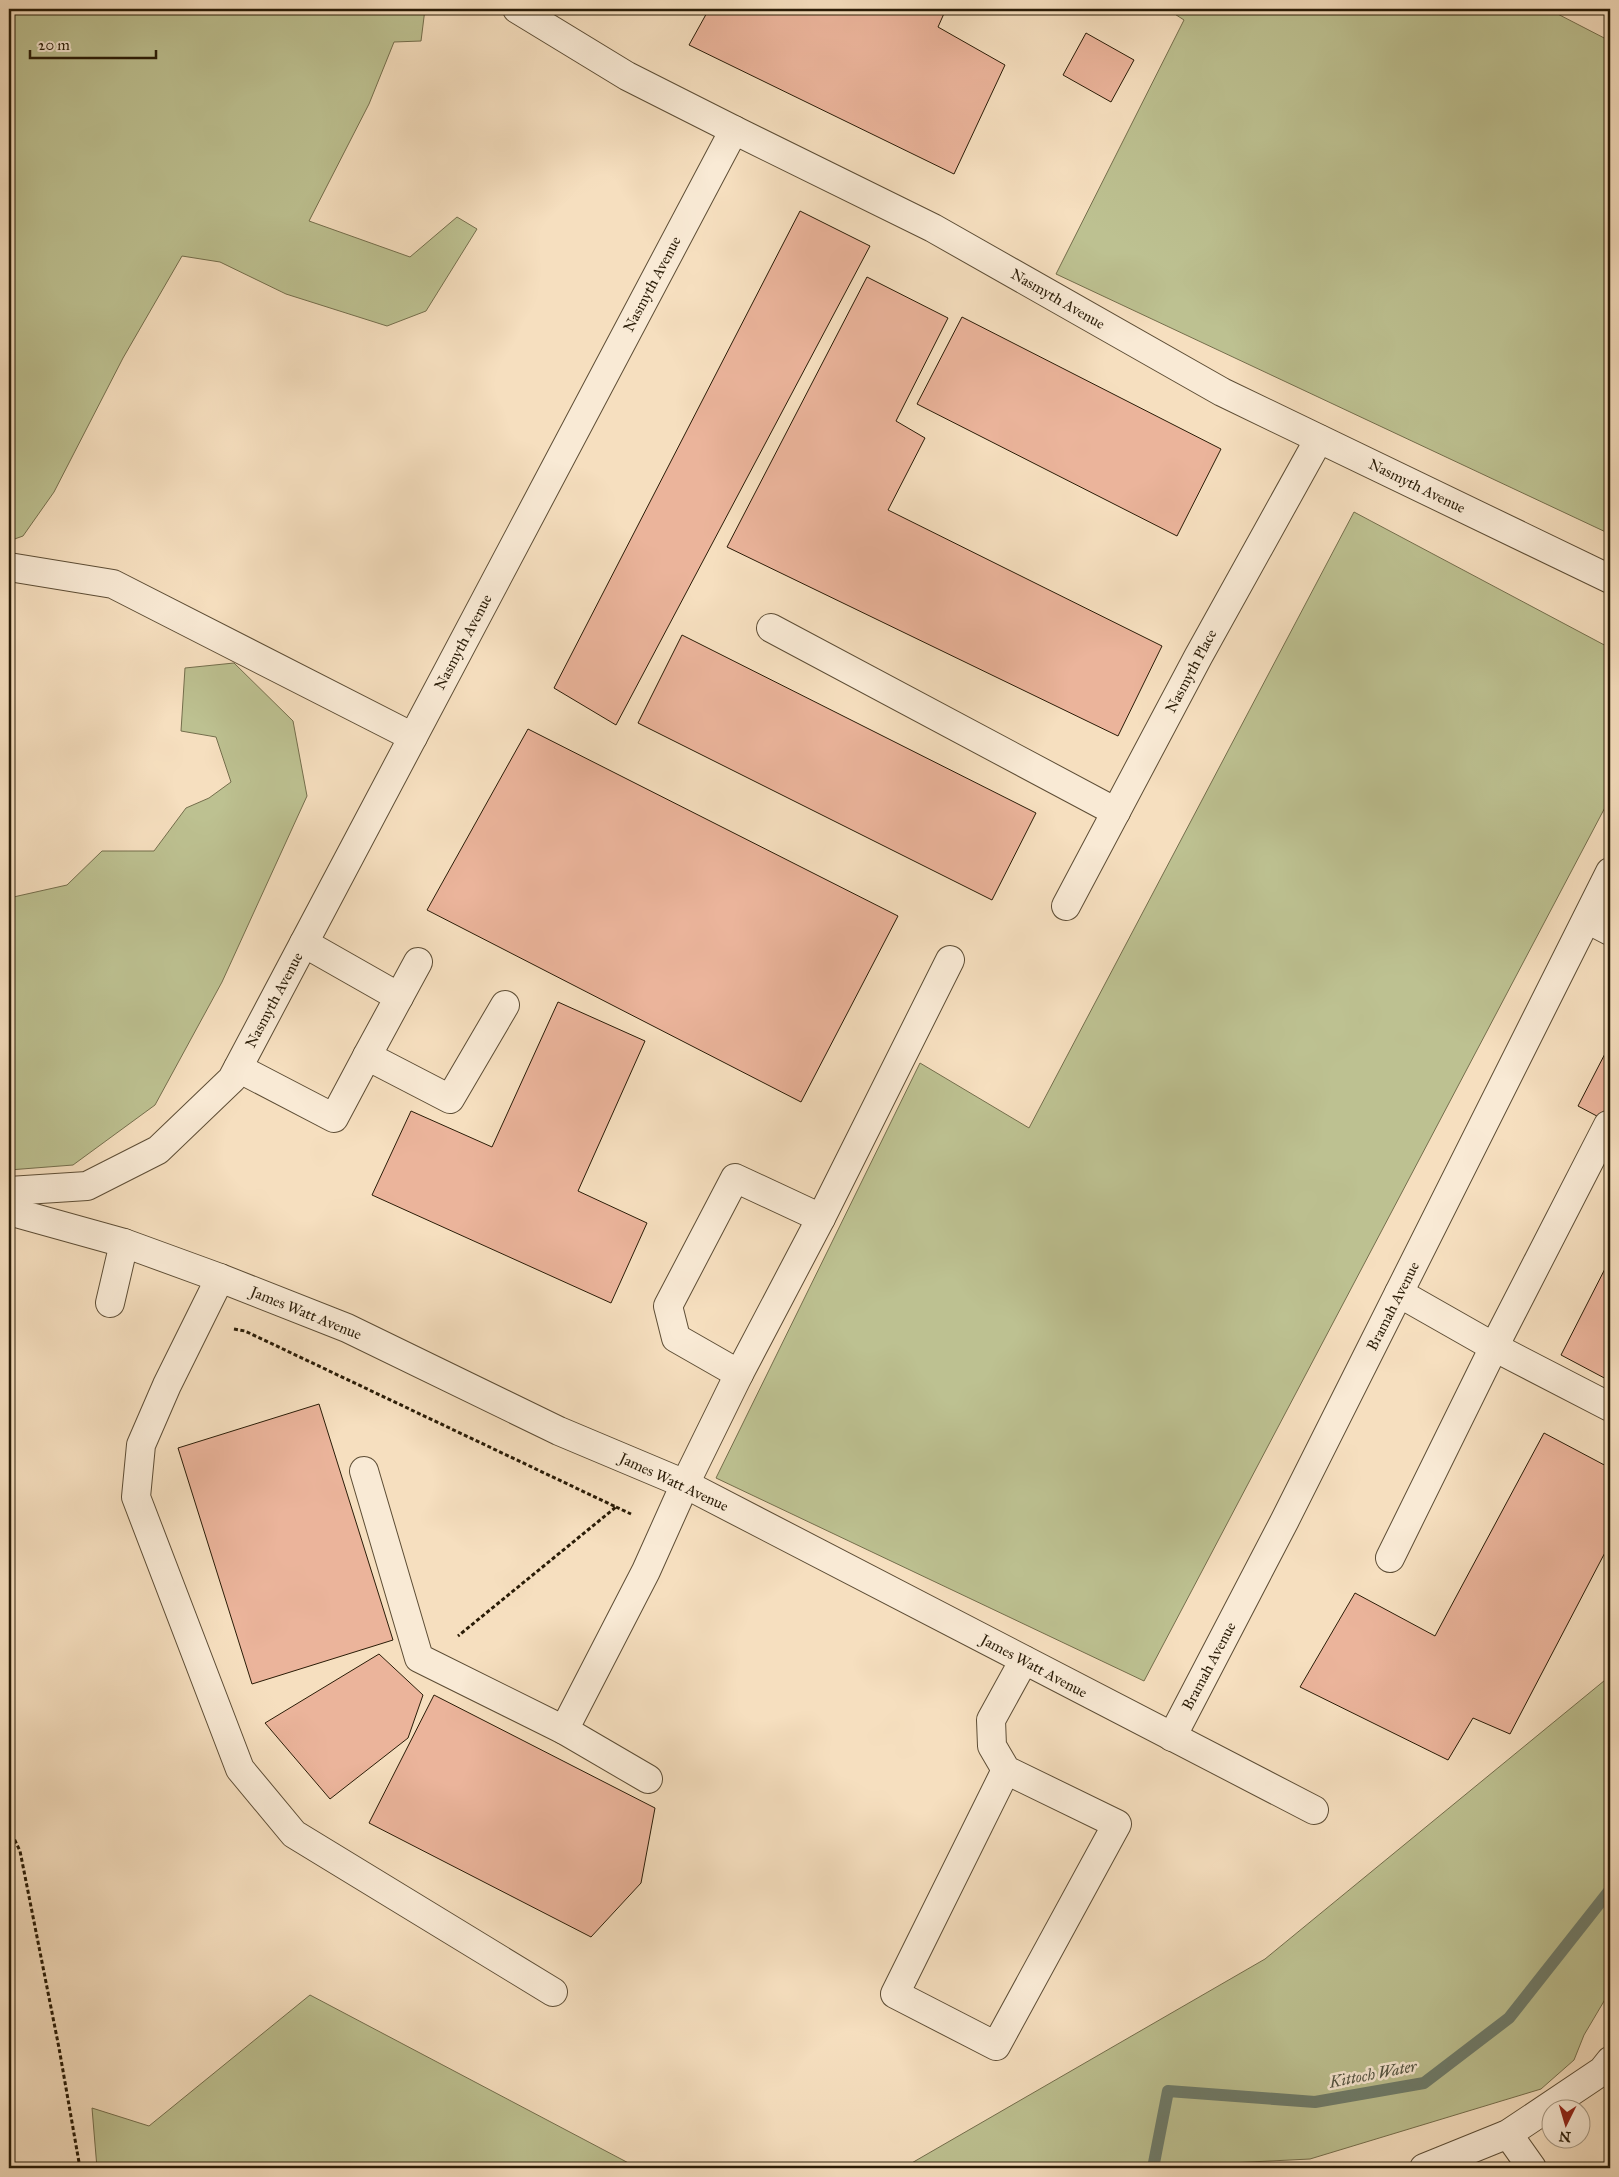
<svg xmlns="http://www.w3.org/2000/svg" width="1619" height="2177" viewBox="0 0 1619 2177" font-family="'IM FELL Great Primer',serif">
	<style>
		.green { fill: #bdc191; stroke: #746e4c }
		.lines { fill: none; stroke-linecap: round; stroke-linejoin: round }
		.stream { stroke: #6f7d6c; stroke-width: 12 }
		.building { fill: #ebb49b; stroke: #2a1c07 }
		.minor-casing { stroke: #5d4d35; stroke-width: 30 }
		.path { stroke: #2a1c07; stroke-width: 3; stroke-dasharray: 4 2.5; stroke-linecap: butt }
		.minor { stroke: #f9ead5; stroke-width: 28 }
		.labels { text-anchor: middle; dominant-baseline: central; stroke-width: 5; stroke-linejoin: round; paint-order: stroke }
		.street-label { font-size: 15px; fill: #2a1c07; stroke: #f9ead5 }
		.water-label { font-size: 16px; font-style: italic; fill: #525442; stroke: #f9ead5 }
	</style>
	<rect width="100%" height="100%" fill="#f6dfbf"/>
	<filter id="stains"><feTurbulence type="fractalNoise" baseFrequency=".004" numOctaves="4"/><feColorMatrix values="0 0 0 0 .2 0 0 0 0 .09 0 0 0 0 .02 0 0 0 .5 -.17"/></filter>
	<radialGradient id="worn" r=".72"><stop offset=".6" stop-color="#630" stop-opacity="0"/><stop offset="1" stop-color="#630" stop-opacity=".3"/></radialGradient>
	<g class="green">
		<polygon points="9,9 425,9 421,41 394,42 369,104 309,221 410,257 457,217 477,229 426,311 387,326 286,294 220,262 182,256 123,358 54,492 23,536 9,541"/>
		<polygon points="1167,9 1548,9 1610,41 1610,534 1056,274 1184,20"/>
		<polygon points="1354,512 1610,648 1610,798 1144,1681 716,1478 920,1063 1029,1128"/>
		<polygon points="234,663 293,721 307,796 222,982 155,1105 73,1165 9,1170 9,898 67,885 102,851 154,851 186,808 209,798 231,782 216,737 181,731 185,668"/>
		<polygon points="1610,1676 1610,1991 1584,2035 1574,2060 1541,2089 1310,2159 1190,2165 1190,2168 903,2168 1265,1959"/>
		<polygon points="310,1995 638,2168 97,2168 92,2108 149,2126"/>
	</g>
	<g class="lines">
		<polyline class="stream" points="1153,2168 1168,2091 1315,2102 1424,2083 1509,2018 1610,1890"/>
	</g>
	<g class="building">
		<polygon points="709,9 946,9 938,27 1005,65 954,174 689,45"/>
		<polygon points="1086,33 1134,60 1111,102 1063,75"/>
		<polygon points="800,211 870,246 616,725 554,688"/>
		<polygon points="867,277 948,318 896,421 925,438 888,510 1162,646 1118,736 727,547"/>
		<polygon points="962,317 1221,449 1177,536 917,404"/>
		<polygon points="682,635 1036,813 992,900 638,723"/>
		<polygon points="528,729 898,916 801,1102 427,910"/>
		<polygon points="558,1002 645,1041 578,1191 647,1223 611,1303 372,1195 411,1111 492,1147"/>
		<polygon points="1610,1044 1610,1123 1578,1106"/>
		<polygon points="1610,1259 1610,1381 1561,1355"/>
		<polygon points="319,1404 393,1640 252,1684 178,1448"/>
		<polygon points="1544,1433 1610,1468 1610,1543 1510,1734 1473,1718 1448,1760 1300,1687 1355,1593 1435,1636"/>
		<polygon points="379,1654 423,1695 408,1738 330,1799 265,1723"/>
		<polygon points="434,1695 655,1808 641,1883 591,1937 369,1823"/>
	</g>
	<g class="lines">
		<g class="minor-casing">
			<g id="minor">
				<polyline points="517,9 627,76 734,130"/>
				<polyline points="9,567 113,584 413,737"/>
				<polyline points="771,628 1116,812"/>
				<polyline points="1066,906 1198,657 1319,439"/>
				<polyline points="1587,919 1610,931"/>
				<polyline points="304,943 399,997"/>
				<polyline points="367,1056 418,962"/>
				<polyline points="238,1068 334,1118 367,1056 450,1099 505,1005"/>
				<polyline points="9,1191 87,1186 158,1150 232,1079 734,130 933,228 1222,392 1610,579"/>
				<polyline points="9,1211 124,1243 220,1278 347,1328 559,1431 685,1484 1314,1810"/>
				<polyline points="220,1278 167,1385 141,1445 136,1497 240,1769 294,1834 553,1992"/>
				<polyline points="1399,1293 1494,1347 1610,1407"/>
				<polyline points="110,1303 124,1243"/>
				<polyline points="739,1374 676,1338 668,1306 735,1178 821,1218"/>
				<polyline points="364,1471 419,1658 564,1730"/>
				<polyline points="1390,1558 1494,1347 1608,1125"/>
				<polyline points="1172,1737 1285,1520 1610,872"/>
				<polyline points="1006,1770 1117,1824 996,2046 895,1994 1006,1770 992,1746 991,1720 1024,1660"/>
				<polyline points="648,1779 564,1730 646,1571 685,1484 739,1374 821,1218 950,960"/>
				<polyline points="1508,2134 1532,2168"/>
				<polyline points="1424,2168 1508,2134 1602,2071 1610,2061"/>
			</g>
		</g>
		<g class="path">
			<polyline points="234,1329 245,1331 616,1507 458,1636"/>
			<polyline points="616,1507 631,1514"/>
			<polyline points="9,1828 20,1851 59,2048 80,2168"/>
		</g>
		<use href="#minor" class="minor"/>
	</g>
	<g class="labels">
		<g class="street-label">
			<text transform="translate(652 284) rotate(-62)">Nasmyth Avenue</text>
			<text transform="translate(1058 299) rotate(30)">Nasmyth Avenue</text>
			<text transform="translate(1417 486) rotate(26)">Nasmyth Avenue</text>
			<text transform="translate(463 642) rotate(-62)">Nasmyth Avenue</text>
			<text transform="translate(1191 671) rotate(-62)">Nasmyth Place</text>
			<text transform="translate(274 1000) rotate(-62)">Nasmyth Avenue</text>
			<text transform="translate(1393 1306) rotate(-63)">Bramah Avenue</text>
			<text transform="translate(306 1313) rotate(22)">James Watt Avenue</text>
			<text transform="translate(674 1482) rotate(25)">James Watt Avenue</text>
			<text transform="translate(1034 1666) rotate(28)">James Watt Avenue</text>
			<text transform="translate(1209 1666) rotate(-62)">Bramah Avenue</text>
		</g>
		<g class="water-label">
			<text transform="translate(1373 2074) rotate(-11)">Kittoch Water</text>
		</g>
	</g>
	<rect width="1619" height="2177" fill="none" stroke="#f6dfbf" stroke-width="30"/>
	<rect x="10" y="10" width="1599" height="2157" fill="none" stroke="#2a1c07" stroke-width="2.5"/>
	<rect x="15" y="15" width="1589" height="2147" fill="none" stroke="#2a1c07"/>
	<g transform="translate(1566 2124) rotate(185)"><circle r="24" fill="#f9ead5" stroke="#a69883"/>
	<path d="M0-4L9 19L0 12L-9 19Z" fill="#8f2418"/>
	<text y="-8" font-size="14" font-weight="bold" text-anchor="middle" fill="#2a1c07">N</text>
	</g>
	<path d="M30 50v8h126v-8" fill="none" stroke="#2a1c07" stroke-width="2.5"/>
	<text x="38" y="50" font-size="15" fill="#2a1c07" stroke="#f9ead5" stroke-width="4" paint-order="stroke">20 m</text>
	<rect width="100%" height="100%" filter="url(#stains)"/>
	<rect width="100%" height="100%" fill="url(#worn)"/>
</svg>
